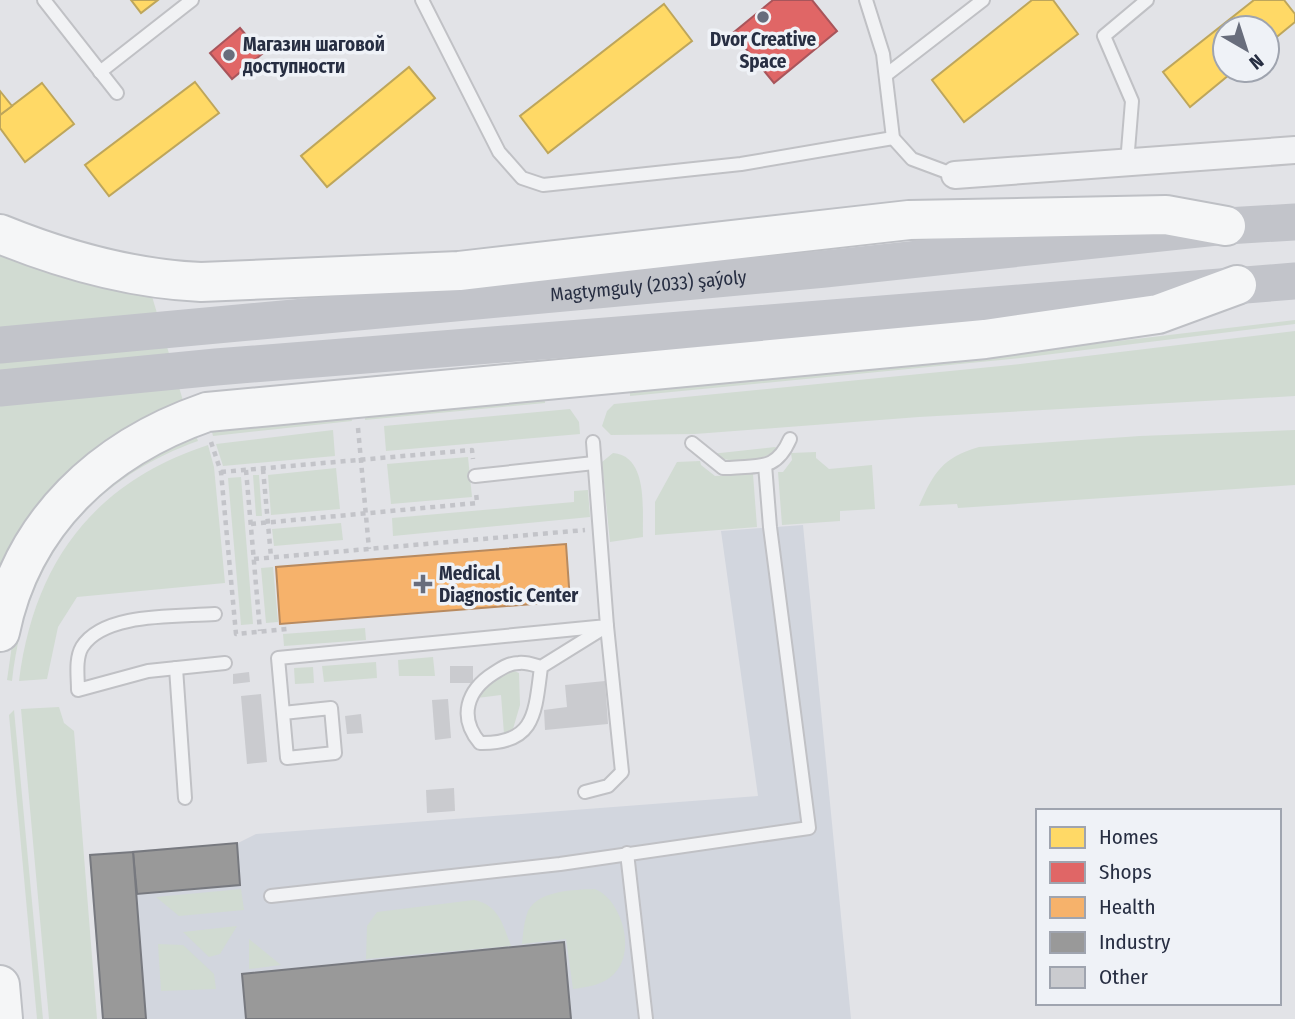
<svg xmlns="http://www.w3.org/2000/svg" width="1295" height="1019" viewBox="0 0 1295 1019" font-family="'Fira Sans Condensed',sans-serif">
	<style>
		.built { fill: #d2d6de }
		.green { fill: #d1dbd2 }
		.homes { fill: #ffd966; stroke: #bea65b; stroke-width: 2 }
		.shops { fill: #e06666; stroke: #a8555b; stroke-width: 2 }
		.health { fill: #f6b26b; stroke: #b88a5f; stroke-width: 2 }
		.industry { fill: #999; stroke: #77797f; stroke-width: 2 }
		.building { fill: #cacbcf }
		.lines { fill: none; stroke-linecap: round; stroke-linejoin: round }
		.lane-casing { stroke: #c0c1c5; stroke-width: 16 }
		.street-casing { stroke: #c0c1c5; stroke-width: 30 }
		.primary-casing { stroke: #bec0c5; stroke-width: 42 }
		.path { stroke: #c3c4c9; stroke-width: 4.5; stroke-dasharray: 5 5; stroke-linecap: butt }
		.lane { stroke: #f1f2f4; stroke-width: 12 }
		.street { stroke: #f1f2f4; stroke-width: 26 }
		.secondary { stroke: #c2c4ca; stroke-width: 37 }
		.primary { stroke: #f5f6f7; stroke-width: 38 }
		.poi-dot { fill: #686d7c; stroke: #eff2f7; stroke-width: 2.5 }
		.labels { text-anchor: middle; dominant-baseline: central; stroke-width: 7; stroke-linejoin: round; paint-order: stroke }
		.poi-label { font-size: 19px; font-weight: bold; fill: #272e42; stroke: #eff2f7; text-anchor: start }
		.street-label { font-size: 19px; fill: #272e42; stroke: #eff2f7 }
	</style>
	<rect width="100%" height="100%" fill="#e2e3e7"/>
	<polygon class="built" points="803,525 851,1019 102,1019 89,854 238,843 256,834 758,796 721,531"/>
	<g class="green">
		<polygon points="0,254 43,270 151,293 184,404 0,574"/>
		<polygon points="1295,320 1295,324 1011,359 630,396 630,391 1009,354"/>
		<polygon points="1295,331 1295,396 919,417 695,434 611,435 602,426 607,411 614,404 1011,365"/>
		<polygon points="545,399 545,403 365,420 365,415"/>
		<polygon points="570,409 579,422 580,434 386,451 384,426"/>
		<polygon points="351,416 352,421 213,436 212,432"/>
		<polygon points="333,430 335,456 223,466 216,444"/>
		<path d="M1295,430V485L958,508L957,504L919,506C934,472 942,458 979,447L1140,436Z"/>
		<path d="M196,436L198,441C86,481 25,563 12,681L7,680L12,645L30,586L70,520L143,459Z"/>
		<path d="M208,445L214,467L225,583L77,597L58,627L47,679L19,681C34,563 93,483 208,445Z"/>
		<path d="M775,447L777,448C764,464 726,464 711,454Z"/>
		<polygon points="816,452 816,458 829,469 872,465 875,509 840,511 840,521 782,525 778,472 783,472 792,460 791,453"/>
		<path d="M613,453C649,456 642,511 643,537L610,542L602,462Z"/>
		<polygon points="468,457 472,497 391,504 387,464"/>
		<polygon points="700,461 701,465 715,476 753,474 757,527 655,535 655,502 677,462"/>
		<polygon points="336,468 340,509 271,515 268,475"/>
		<polygon points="253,475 259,475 262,516 256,516"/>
		<polygon points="241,477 253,624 241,625 228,478"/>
		<polygon points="588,490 590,517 393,536 392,518 574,502 574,491"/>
		<polygon points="341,523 343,540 274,546 272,529"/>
		<polygon points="273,567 278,622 266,623 261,568"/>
		<polygon points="365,628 366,640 284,646 283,634"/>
		<polygon points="433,657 435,676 399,676 398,660"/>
		<polygon points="376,662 377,678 324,682 322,666"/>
		<polygon points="313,667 314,683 295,684 294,668"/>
		<polygon points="512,670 519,673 520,705 513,729 504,734 501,695 477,698 493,680"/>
		<polygon points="59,707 64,723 74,731 97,1019 49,1019 21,709"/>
		<polygon points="14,710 43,1019 37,1019 9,715"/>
		<polygon points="241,889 244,910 179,916 156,897"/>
		<path d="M595,889C622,900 637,952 614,974C603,985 588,987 573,989L566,939L522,944C523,934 524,921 528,911C539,890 574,890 595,889Z"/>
		<path d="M474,900C499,905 503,925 511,946L366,959L367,926L377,912Z"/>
		<polygon points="237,926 220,954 209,957 183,932"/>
		<polygon points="249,939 281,965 249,969"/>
		<polygon points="158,944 183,945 214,974 216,989 161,991"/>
	</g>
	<g class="homes">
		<polygon points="131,0 158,0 141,13"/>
		<polygon points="1032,0 1053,0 1078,34 964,122 932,80"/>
		<polygon points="1254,0 1284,0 1295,14 1295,22 1267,45 1267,28 1225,28 1225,70 1235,70 1190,107 1163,72"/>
		<polygon points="664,4 692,41 548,153 520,116"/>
		<polygon points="409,67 435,98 327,187 301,156"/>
		<polygon points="195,82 219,113 109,196 85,165"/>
		<polygon points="42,83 74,124 25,162 0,128 0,115"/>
		<polygon points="0,91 12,106 0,115"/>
	</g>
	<g class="shops">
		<polygon points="773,0 812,0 837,31 774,83 733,33"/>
		<polygon points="240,28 262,54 232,79 210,53"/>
	</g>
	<polygon class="health" points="566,544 570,601 280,624 276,567"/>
	<g class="industry">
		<polygon points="237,843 240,885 137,894 133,852"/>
		<polygon points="133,852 146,1019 103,1019 90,855"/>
		<polygon points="564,942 571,1019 246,1019 242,974"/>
	</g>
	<g class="building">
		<rect x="450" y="666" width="23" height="17"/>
		<polygon points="249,672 250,682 233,684 233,674"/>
		<polygon points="605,681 608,724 545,730 544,710 567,707 565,685"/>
		<polygon points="261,694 267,762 247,764 241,696"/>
		<polygon points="448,699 451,738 435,740 432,700"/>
		<polygon points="361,714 363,733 347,734 345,716"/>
		<polygon points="454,788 455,811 427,813 426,790"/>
	</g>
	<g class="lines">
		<g class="lane-casing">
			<g id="lane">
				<polyline points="44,0 117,93"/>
				<polyline points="422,0 499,152 522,178 543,185 741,164 893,138"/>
				<polyline points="866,0 883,54 893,138 912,159 955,175"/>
				<polyline points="100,72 192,0"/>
				<polyline points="886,75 983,0"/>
				<polyline points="1127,163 1132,101 1104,36 1147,0"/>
				<path d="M692,443L723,468H730C760,465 776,471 790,439"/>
				<polyline points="475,476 594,463"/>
				<path d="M215,614C177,617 104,612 82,647C75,659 78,677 78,690L148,671L225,663"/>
				<path d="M541,667C535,714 535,744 480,743C458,717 467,690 494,673C502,668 509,663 519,663C526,662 534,665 541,667L607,626L622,772L608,786L585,792"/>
				<polyline points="176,668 185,798"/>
				<polyline points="283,713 331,708 335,753 287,758 278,658 607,626 593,442"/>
				<polyline points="627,853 646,1019"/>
				<polyline points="271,896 560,864 809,828 770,527 765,465"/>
			</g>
		</g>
		<g class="street-casing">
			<polyline id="street" points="955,175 1295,150"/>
		</g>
		<g class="primary-casing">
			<g id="primary">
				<path d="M0,234C64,260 131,279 201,282L459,271L909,220L1166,215L1226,226"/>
				<path d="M0,632C22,522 103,448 207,412L985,339L1158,314L1237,285"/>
				<polyline points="0,985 3,1019"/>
			</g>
		</g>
		<g class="path">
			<polyline points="358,428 369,549"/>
			<polyline points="211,442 221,472 236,634 287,629"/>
			<polyline points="263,469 271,557"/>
			<polyline points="246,470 260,631"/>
			<polyline points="221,472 472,450 473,459"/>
			<polyline points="251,524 477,503 476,492"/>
			<polyline points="254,559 585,530"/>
		</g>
		<use href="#lane" class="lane"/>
		<use href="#street" class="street"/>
		<g class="secondary">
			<path id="s1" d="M0,345L825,269L1226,226L1295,222"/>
			<polyline points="0,388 216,367 1295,281"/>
		</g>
		<use href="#primary" class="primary"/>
	</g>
	<g class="poi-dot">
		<circle cx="763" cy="17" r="7"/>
		<circle cx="229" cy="55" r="7"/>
		<path d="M419.5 573.5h7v7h7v7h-7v7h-7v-7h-7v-7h7z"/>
	</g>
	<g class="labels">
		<g class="poi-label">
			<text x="763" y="39" text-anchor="middle">Dvor Creative<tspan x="763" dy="22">Space</tspan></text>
			<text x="243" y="44">Магазин шаговой<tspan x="243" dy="22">доступности</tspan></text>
			<text x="439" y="573">Medical<tspan x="439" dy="22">Diagnostic Center</tspan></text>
		</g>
		<g class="street-label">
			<text stroke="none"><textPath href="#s1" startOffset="651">Magtymguly (2033) şaýoly</textPath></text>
		</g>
	</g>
	<rect x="1036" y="809" width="245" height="196" fill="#eff2f7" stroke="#9fa4af" stroke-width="2"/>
	<rect x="1050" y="827" width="35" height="21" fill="#ffd966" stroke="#9fa4af" stroke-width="2"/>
	<text x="1099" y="844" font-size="21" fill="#272e42">Homes</text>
	<rect x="1050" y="862" width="35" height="21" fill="#e06666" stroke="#9fa4af" stroke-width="2"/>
	<text x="1099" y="879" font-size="21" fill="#272e42">Shops</text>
	<rect x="1050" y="897" width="35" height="21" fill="#f6b26b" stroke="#9fa4af" stroke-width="2"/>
	<text x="1099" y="914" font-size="21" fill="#272e42">Health</text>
	<rect x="1050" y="932" width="35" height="21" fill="#999999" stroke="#9fa4af" stroke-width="2"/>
	<text x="1099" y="949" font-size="21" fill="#272e42">Industry</text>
	<rect x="1050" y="967" width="35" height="21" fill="#cacbcf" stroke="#9fa4af" stroke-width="2"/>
	<text x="1099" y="984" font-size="21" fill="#272e42">Other</text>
	<g transform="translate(1246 49) rotate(141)"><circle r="33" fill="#eff2f7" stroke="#9fa4af" stroke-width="2"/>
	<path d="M0-5L12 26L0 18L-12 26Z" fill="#686d7c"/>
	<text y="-10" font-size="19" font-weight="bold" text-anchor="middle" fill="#272e42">N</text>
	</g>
</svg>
